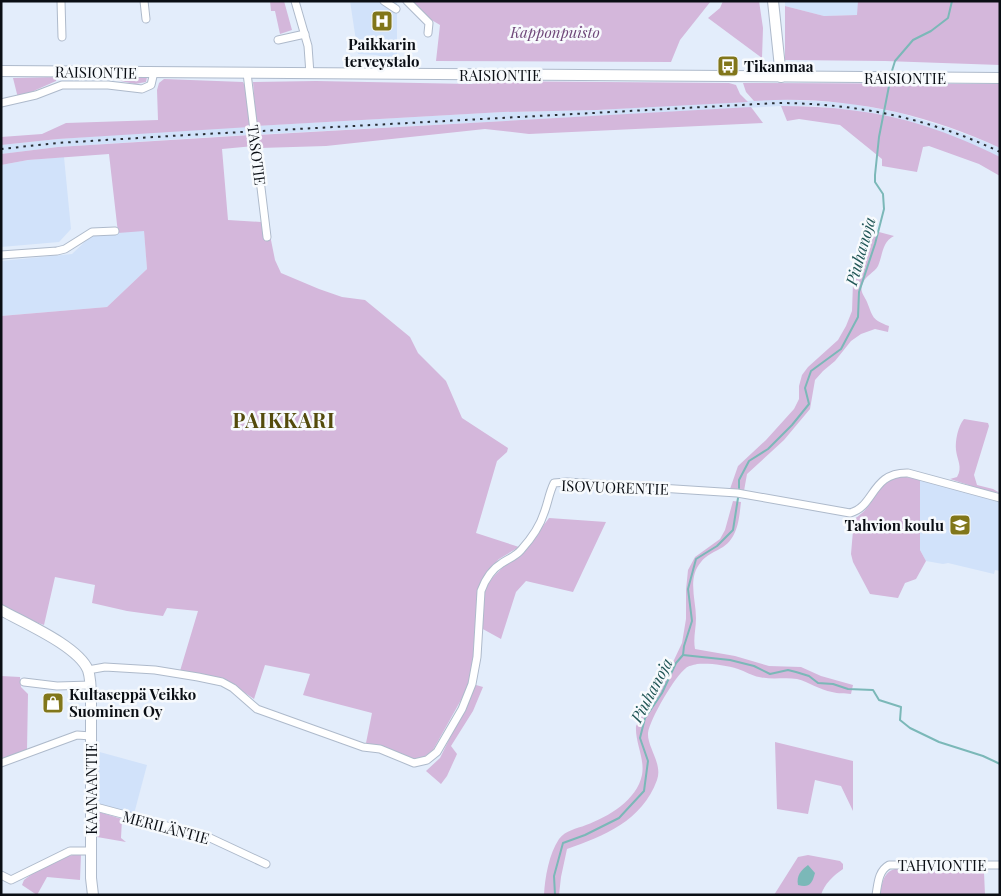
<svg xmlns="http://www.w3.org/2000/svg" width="1001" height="896" viewBox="0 0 1001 896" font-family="'Playfair Display',serif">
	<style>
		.built { fill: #d1e2fa }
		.green { fill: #d4b7db }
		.water { fill: #7bb8b8 }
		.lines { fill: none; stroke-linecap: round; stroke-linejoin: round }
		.stream { stroke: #7bb8b8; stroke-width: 2 }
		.street-casing { stroke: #aebacb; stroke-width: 9 }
		.secondary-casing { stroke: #aebacb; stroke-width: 12 }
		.street { stroke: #fff; stroke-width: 7 }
		.secondary { stroke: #fff; stroke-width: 10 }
		.rail { stroke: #292e35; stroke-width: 2; stroke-dasharray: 2.5 5; stroke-linecap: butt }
		.labels { text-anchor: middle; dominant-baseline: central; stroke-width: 5; stroke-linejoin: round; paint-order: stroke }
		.park-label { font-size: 15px; font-style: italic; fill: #6e4678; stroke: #f7fafd }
		.poi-label { font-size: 15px; font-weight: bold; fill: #0a0e14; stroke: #f7fafd; text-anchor: start }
		.street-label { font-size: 15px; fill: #0a0e14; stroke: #f7fafd }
		.water-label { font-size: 16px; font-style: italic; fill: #215656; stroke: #f7fafd }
		.district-label { font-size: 20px; font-weight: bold; letter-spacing: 1px; fill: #534b0b; stroke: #f7fafd }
	</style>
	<rect width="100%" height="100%" fill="#e3edfb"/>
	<g class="built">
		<polygon points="350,1 397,1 397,61 376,55 358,54"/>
		<polygon points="785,1 858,1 858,15 824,16 785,6"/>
		<polygon points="777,99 849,103 900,113 949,128 984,141 1000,148 1000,157 924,126 899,119 849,110 815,106 781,106 211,137 58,147 1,154 1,145 58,139 168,131 503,112 597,110"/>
		<polygon points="64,157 71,229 59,242 1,247 1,165 28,160"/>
		<polygon points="144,230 147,269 107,307 1,316 1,261 72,254 92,235"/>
		<polygon points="920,479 1000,500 1000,571 995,570 994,574 948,563 943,564 926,561 920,550"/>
		<polygon points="96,751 147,765 134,814 97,804"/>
	</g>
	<g class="green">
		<polygon points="270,1 284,1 292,30 280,34 275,11 271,11"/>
		<polygon points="400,1 711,1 680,40 671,62 436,61 440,25"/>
		<polygon points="723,1 759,1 763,28 762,58 708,18 720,8"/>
		<polygon points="858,1 1000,1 1000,65 885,61 785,60 785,6 824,16 857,15"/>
		<polygon points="57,77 56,81 18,98 13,78"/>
		<polygon points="102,77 147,77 146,82 135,84"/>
		<polygon points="164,79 243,82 245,86 250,127 58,139 1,145 1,137 42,134 66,123 158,120 157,90 159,83"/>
		<polygon points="316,81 471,84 485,81 729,83 736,85 740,94 748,102 597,110 503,112 256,126 253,82"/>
		<path d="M743,83L1000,84V148C924,112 838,95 754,101L746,92Z"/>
		<path d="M781,106C829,106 879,111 925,126C950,134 976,145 1000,157V176L979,164L929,146L923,147L917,172L882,166V159L840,125L799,119L787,121Z"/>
		<polygon points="751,107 763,123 529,134 485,129 326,146 260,148 257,135"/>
		<path d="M251,135L254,146L222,149L228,220L261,222L264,237L270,235L275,260L281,273L319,289L342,297L365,300L410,337L418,353L446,381L462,418L508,448L507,452L497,461L476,533L519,547L499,559L486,573L481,584L477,596L472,672L466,691L433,750C428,754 423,759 416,759C405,760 378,747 366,743L372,713L303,695L310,674L265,665L254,699C226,679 214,676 180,671L198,611L167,608L163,616L127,611L92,603L95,585L55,577L44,625L18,616L1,605V316L107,307L147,269L144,231L118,233L109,154L28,160L1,165V154L58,147Z"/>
		<path d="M879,232L894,236C882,242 883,254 878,266C874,273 866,275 863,283C859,292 864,295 867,302C873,317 872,320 889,326L888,332L875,329L861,334L851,341L835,361L823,371L815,380L810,409L784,440L747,474L744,491L730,489L738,466L766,440L794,409L799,399V386L802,375L808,367L838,340L846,326L852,311L853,283L860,247L864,241Z"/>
		<path d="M964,419L988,423L989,426L974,475L977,485L993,489L1000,493L987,491L950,479L957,477C963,467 957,460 956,450C955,441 958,426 964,419Z"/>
		<path d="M899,476L920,479V550L926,561L916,579L905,583L898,598L870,594L853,562L851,554L854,519C875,507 874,485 899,476Z"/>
		<path d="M733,501L741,502C739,519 738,537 723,547C715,552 706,555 701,562C687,578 696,600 696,618C696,629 693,638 695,649L735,656L769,666L801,667L821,676L853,685L851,694C845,693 838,694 832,692C820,690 809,682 797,679C786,677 772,680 759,677C752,676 745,671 738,669C726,665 709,663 697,664C693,665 688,666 686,668C675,676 650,719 648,733C647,747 663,764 657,780C642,821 604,836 567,849L561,877L559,895H544C545,877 549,854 559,839C566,830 576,829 586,825C608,817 637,800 642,775C645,758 635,743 636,726L674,660L682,643L686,619V590L688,570L695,557L720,539L725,530Z"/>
		<polygon points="549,518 606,522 573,592 526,581 516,592 501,639 481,628 484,589 493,577 506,564 522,554"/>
		<polygon points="1,676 20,677 21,687 28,694 27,750 1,760"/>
		<polygon points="476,685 483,687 473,711 451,746 457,754 447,776 441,784 426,771 440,758"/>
		<polygon points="775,742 853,761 853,811 841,786 815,780 808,814 777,809"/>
		<polygon points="96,811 122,819 121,838 126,842 97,837"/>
		<path d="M81,854L80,880L47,877L37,895L22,885L24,880C40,868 60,855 81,854Z"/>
		<path d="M808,855L840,861L843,864V869C834,875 824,884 821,895H774L798,857Z"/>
		<path d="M895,869L984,872L985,895H880C882,884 883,872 895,869Z"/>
	</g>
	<path class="water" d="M808,865L815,873C812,884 809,888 798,885C796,876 801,870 808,865Z"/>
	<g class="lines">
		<g class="stream">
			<polyline points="891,74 895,61 913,40 931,31 948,18 952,1"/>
			<polyline points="739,488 739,480 749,461 768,449 792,425 809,404 805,388 811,371 841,349 858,317 859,292 875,244 884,209 883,194 875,182 875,175 879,137 890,81"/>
			<polyline points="683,655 730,660 754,666 770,674 788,670 796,672 809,676 818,683 833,684 848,689 873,690 879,700 901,707 900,720 910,728 939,742 983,756 1000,764"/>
			<polyline points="555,895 554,876 563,843 585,835 619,818 644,791 648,761 640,738 645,718 662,693 676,663 683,655 684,646 692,621 688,589 696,559 717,546 733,530 738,498"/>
		</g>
		<g class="street-casing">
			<g id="street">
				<polyline points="61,1 62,37"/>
				<polyline points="144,1 146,19"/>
				<polyline points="295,1 308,46 310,74"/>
				<polyline points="384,1 396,9"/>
				<polyline points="407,1 429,23 428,33"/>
				<polyline points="278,40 305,34"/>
				<polyline points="247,73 267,237"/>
				<polyline points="1,103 36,95 62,85 108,85 142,89 151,85 154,72"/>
				<polyline points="1,255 57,251 65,249 92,232 115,231"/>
				<path d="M88,670L105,667L155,670L198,677L222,682L233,688L257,709L363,747L380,749L414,763L427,760L437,752L462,709L472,684L477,657L481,591C485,580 492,569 502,563C508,559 516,556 521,550C530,540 540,526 544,513C548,503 549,493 554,483L567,482L737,493L850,513C875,507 871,472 908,473L1000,498"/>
				<polyline points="24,682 57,686 91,685"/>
				<polyline points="1,763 77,735 91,736"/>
				<polyline points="92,806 208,837 266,864"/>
				<polyline points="1,875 11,880 70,851 91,851"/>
				<path d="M876,895C878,884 878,871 889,865H1000"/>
			</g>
		</g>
		<g class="secondary-casing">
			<g id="secondary">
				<polyline points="773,1 781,77"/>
				<polyline points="1,71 1000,78"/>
				<path d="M1,610C24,623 78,646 88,670C91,679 91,691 91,701V878L93,895"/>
			</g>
		</g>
		<use href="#street" class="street"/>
		<use href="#secondary" class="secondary"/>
		<path class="rail" d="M1,149L57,143L187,135L777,103C854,103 930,118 1000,152"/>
	</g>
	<defs>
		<g id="hospital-square" transform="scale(1.125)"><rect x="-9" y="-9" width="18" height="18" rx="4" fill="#81761a" stroke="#f7fafd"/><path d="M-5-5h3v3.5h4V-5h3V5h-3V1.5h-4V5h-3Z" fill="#fff"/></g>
		<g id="bus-square" transform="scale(1.125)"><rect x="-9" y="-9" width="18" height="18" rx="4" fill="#81761a" stroke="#f7fafd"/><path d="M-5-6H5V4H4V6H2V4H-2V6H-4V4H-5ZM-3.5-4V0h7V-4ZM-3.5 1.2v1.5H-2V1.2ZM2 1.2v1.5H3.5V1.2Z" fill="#fff"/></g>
		<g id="school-square" transform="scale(1.125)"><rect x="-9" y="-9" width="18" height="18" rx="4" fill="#81761a" stroke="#f7fafd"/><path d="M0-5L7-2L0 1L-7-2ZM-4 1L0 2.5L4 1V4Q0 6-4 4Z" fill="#fff"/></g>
		<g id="shop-square" transform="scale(1.125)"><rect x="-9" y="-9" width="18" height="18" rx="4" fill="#81761a" stroke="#f7fafd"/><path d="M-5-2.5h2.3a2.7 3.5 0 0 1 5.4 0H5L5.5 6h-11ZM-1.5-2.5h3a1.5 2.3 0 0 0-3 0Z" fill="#fff"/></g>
	</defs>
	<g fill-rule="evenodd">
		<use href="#hospital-square" x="382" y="21"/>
		<use href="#bus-square" x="728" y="66"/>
		<use href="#school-square" x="960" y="525"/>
		<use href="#shop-square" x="53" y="703"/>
	</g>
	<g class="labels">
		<g class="park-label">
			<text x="555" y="32">Kapponpuisto</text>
		</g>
		<g class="poi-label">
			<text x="382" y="44" text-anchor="middle">Paikkarin<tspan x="382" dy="17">terveystalo</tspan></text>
			<text x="744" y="66">Tikanmaa</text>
			<text x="944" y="525" text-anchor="end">Tahvion koulu</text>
			<text x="69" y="694">Kultaseppä Veikko<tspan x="69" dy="17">Suominen Oy</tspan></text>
		</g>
		<g class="street-label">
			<text transform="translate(96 72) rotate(1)">RAISIONTIE</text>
			<text x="500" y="75">RAISIONTIE</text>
			<text x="905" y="78">RAISIONTIE</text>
			<text transform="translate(257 155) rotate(83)">TASOTIE</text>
			<text transform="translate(615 487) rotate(2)">ISOVUORENTIE</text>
			<text transform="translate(91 789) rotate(-90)">KAANAANTIE</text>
			<text transform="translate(166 827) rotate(15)">MERILÄNTIE</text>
			<text x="942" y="865">TAHVIONTIE</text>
		</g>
		<g class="water-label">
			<text transform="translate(860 251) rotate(-74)">Piuhanoja</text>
			<text transform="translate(651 690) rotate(-62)">Piuhanoja</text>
		</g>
		<g class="district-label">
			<text x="284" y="419">PAIKKARI</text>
		</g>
	</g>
	<rect width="1001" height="896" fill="none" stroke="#0a0e14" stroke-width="5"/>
</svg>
